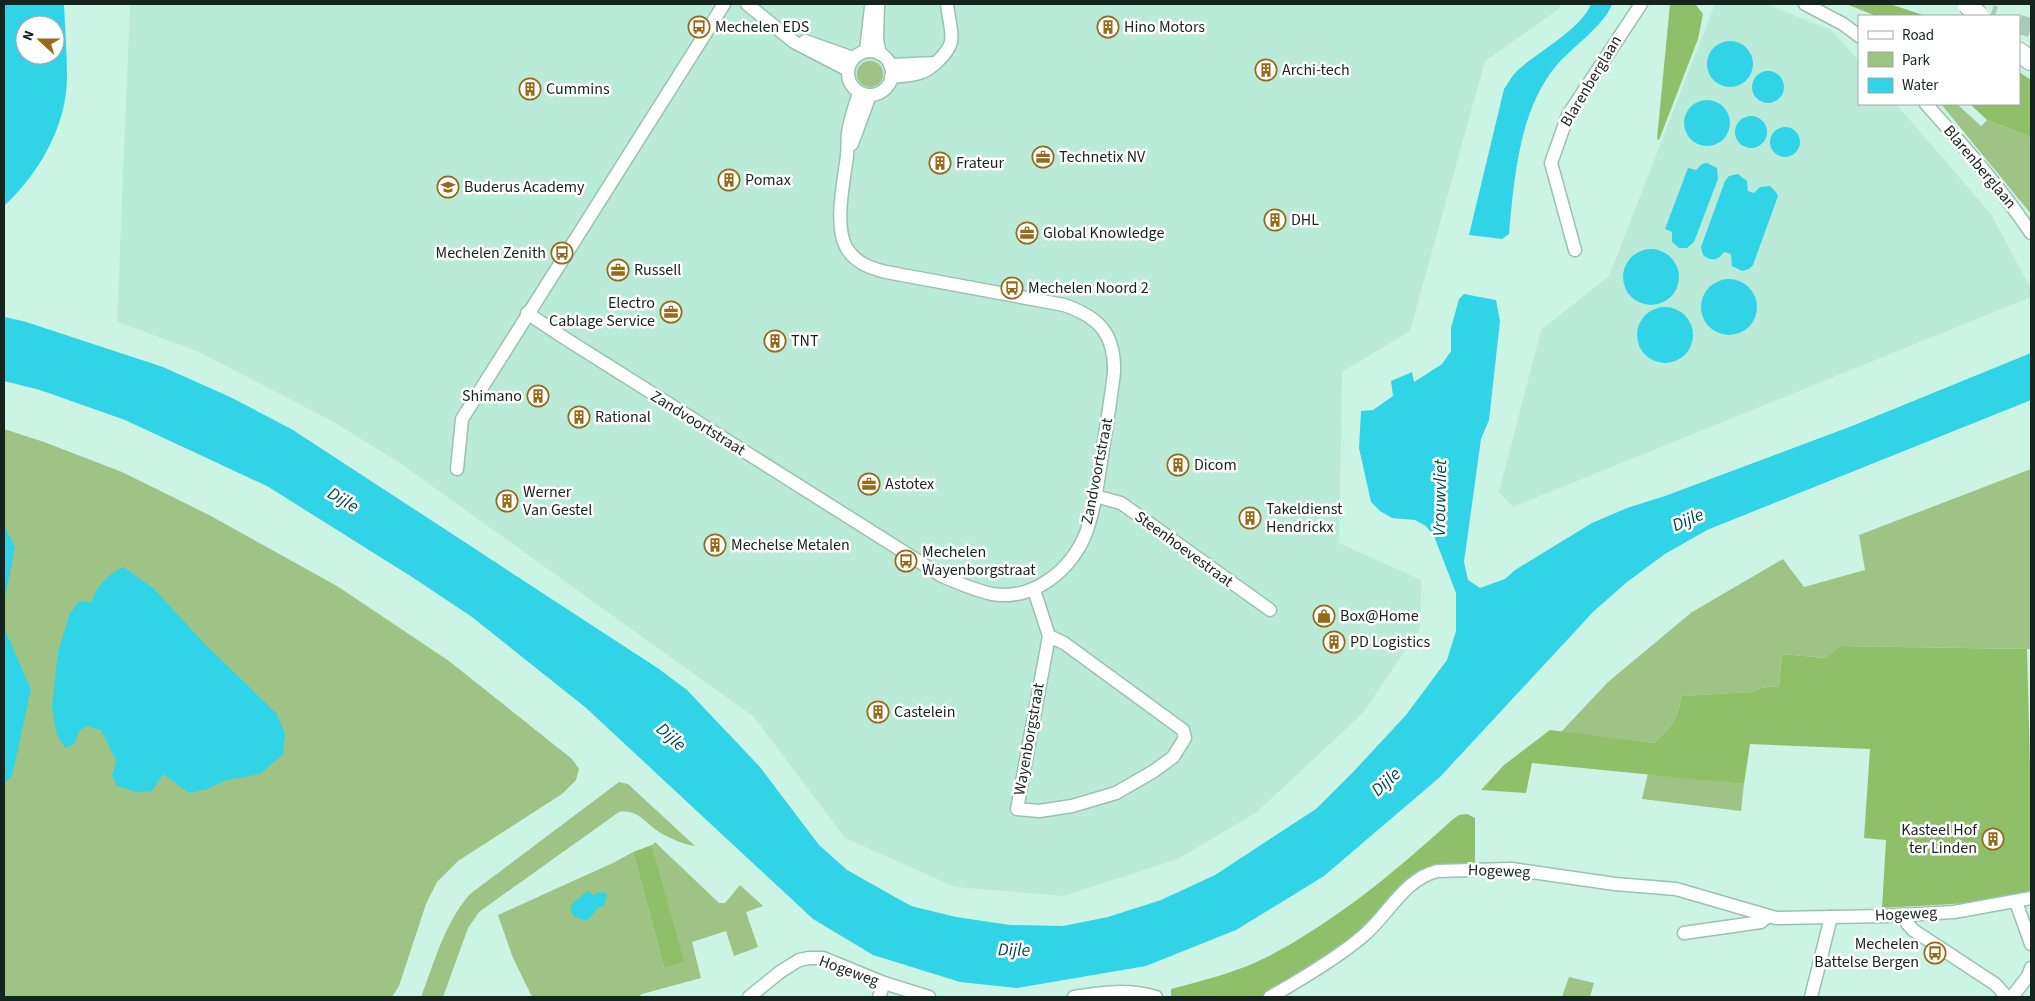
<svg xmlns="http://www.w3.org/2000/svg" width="2035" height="1001" viewBox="0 0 2035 1001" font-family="'Source Sans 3',sans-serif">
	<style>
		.built { fill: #baead8 }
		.green { fill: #9ec384 }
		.forest { fill: #8fc069 }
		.water { fill: #31d4e7; fill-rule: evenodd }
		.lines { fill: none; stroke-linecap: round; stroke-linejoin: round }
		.highway-tunnel { stroke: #a7cabd; stroke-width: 19; stroke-dasharray: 19 9; stroke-linecap: butt }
		.minor-casing { stroke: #9ac1b2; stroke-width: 15 }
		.highway-casing { stroke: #9ac1b2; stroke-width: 21 }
		.minor { stroke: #fff; stroke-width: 12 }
		.highway { stroke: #fff; stroke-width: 19 }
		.highway-bridge-casing { stroke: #9ac1b2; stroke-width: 21; stroke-linecap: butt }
		.highway-bridge { stroke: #fff; stroke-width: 19 }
		.labels { text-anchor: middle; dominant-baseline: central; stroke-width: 5; stroke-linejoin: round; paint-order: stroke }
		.poi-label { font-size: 16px; fill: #15241f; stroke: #fff; text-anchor: start }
		.street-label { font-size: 16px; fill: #15241f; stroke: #fff }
		.water-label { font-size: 18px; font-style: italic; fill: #014951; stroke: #fff }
	</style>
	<rect width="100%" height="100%" fill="#ccf4e4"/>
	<g class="built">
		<polygon points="130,4 1560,4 1559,9 1485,61 1410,331 1342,372 1339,543 1421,580 1420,628 1363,713 1257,812 1178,859 1064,896 955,887 845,838 754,717 397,461 332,421 195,350 117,322"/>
		<polygon points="1715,4 1766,4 1831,30 1859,61 1859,104 1896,104 1991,214 2031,289 2031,297 1513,507 1499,492 1541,330 1609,276"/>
	</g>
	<g class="green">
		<circle cx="870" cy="74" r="13"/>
		<polygon points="1941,104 1957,104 1981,126 1987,120 2031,137 2031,214"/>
		<polygon points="4,429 44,442 122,472 209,515 337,586 449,661 572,759 579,769 576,780 562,794 458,861 437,882 426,904 399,986 392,997 4,997"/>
		<path d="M2031,469V649L1840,646L1827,658L1782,654L1779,686L1761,688L1754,692L1681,696C1678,720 1671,727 1654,743L1561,732L1608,682L1692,612L1783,559L1804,587L1865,570L1859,535Z"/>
		<polygon points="1648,773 1744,784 1741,811 1642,799"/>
		<path d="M619,782L628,784L695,846C685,845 669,838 659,832C645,823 638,809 619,812L479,912L468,928L443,997H421C435,961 444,924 470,894Z"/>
		<polygon points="655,842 719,903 725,903 740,885 763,906 746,912 758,947 734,956 726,931 692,942 701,978 642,994 638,997 532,997 513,958 498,915 615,862 633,852 664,968 683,962 652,845"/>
		<polygon points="1569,977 1594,983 1590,997 1562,997"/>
	</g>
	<g class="forest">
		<polygon points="1670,4 1695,4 1703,14 1698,39 1659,140 1657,139"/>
		<polygon points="1846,4 1890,4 1926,16 1876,16"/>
		<polygon points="2019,72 2031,80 2031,137 1987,120 1970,104 2019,104"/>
		<path d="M1840,646L2027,649L2031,804V892L1969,903L1882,908L1886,840L1864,838L1870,749L1750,744L1744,784L1532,763L1526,793L1481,790L1504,765L1550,730L1654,743C1671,727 1678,720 1681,696L1753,692L1761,688L1779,686L1782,654L1826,658Z"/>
		<path d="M1467,814L1475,818V866L1441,868L1362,933L1268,995L1263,997H1171V989C1205,980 1238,972 1269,956C1336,921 1396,871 1452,820L1459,815Z"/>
		<polygon points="652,845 684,962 664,968 633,852"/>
	</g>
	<g class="water">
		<path d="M4,4H64C65,28 67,53 67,77C67,125 39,174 4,206ZM25,25H55V55H25Z"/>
		<path d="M1591,4H1612C1605,25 1571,48 1556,66C1519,110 1514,180 1509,234L1502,239L1469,235L1504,89C1508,84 1511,77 1516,72C1535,53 1581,30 1591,4Z"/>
		<circle cx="1730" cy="64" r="23"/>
		<circle cx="1768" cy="87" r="16"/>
		<circle cx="1707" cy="123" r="23"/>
		<circle cx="1751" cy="132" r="16"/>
		<circle cx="1785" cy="142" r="15"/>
		<polygon points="1707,163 1717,168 1718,179 1694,242 1687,248 1679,248 1672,242 1672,232 1665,229 1688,168 1696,170 1702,164"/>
		<path d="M1738,174L1747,181L1748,191L1754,193L1760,187L1770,186L1776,192L1778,196L1753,265L1749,269L1742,271L1732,266L1731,254L1724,252C1719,260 1711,262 1703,255L1701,247L1725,181L1729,176Z"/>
		<circle cx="1651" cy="277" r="28"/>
		<circle cx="1729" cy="307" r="28"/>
		<polygon points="1464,294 1496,300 1500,321 1489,420 1481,439 1464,562 1468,580 1480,588 1505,579 1515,570 1592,523 1627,508 1665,496 1852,426 2031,353 2031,400 1707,530 1665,554 1627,582 1594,611 1440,777 1324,876 1236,930 1146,966 1017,988 960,982 873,955 813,919 585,707 472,617 412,577 267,486 125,420 40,390 4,381 4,317 23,321 163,367 230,397 293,430 659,669 687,690 760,767 819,845 847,870 911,906 956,917 1010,925 1063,926 1108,917 1161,900 1215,875 1316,809 1355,770 1406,715 1447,660 1456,631 1456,593 1434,536 1426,526 1415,520 1392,518 1380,511 1371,502 1359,448 1361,411 1373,410 1393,396 1391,381 1412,372 1414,382 1442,364 1451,351 1451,328 1459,299"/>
		<circle cx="1665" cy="335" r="28"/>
		<polygon points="4,525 15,547 4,603"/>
		<path d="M123,567L153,588L205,644L277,714L285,734L283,754L260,774L226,780L207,789L189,793L163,774L152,791L136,792L117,786L112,776L116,760L101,730L87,726L80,730L74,744L65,748L57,735L52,707L58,652L70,613L80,601L92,602C97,585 107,575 123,567Z"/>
		<polygon points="4,628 31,689 12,776 4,784"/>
		<polygon points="587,891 593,895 599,892 606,893 607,896 605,904 596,910 587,921 575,917 570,910 572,904"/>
	</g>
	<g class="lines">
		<g class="highway-tunnel">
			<polyline points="1964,6 1995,16"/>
			<polyline points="2019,24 2031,28"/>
		</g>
		<g class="minor-casing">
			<g id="minor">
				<polyline points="747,4 794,42 848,70"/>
				<polyline points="878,4 877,40 880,54"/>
				<polyline points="1805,4 1843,24 1859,36"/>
				<polyline points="805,41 853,58"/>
				<polyline points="866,51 871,7"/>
				<circle cx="870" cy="73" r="22"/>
				<polyline points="890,65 936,63"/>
				<path d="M891,77C912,75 923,76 938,61C943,56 949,50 951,42C953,30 948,16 947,4"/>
				<path d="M1926,104C1963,145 2000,187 2031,233"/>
				<polyline points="852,144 870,95"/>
				<polyline points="1575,250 1551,163 1568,115 1641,4"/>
				<path d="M527,313L563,337L942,576C958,583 974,590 992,594C1034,601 1071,570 1086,533C1095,508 1098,480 1102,455C1106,427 1111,400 1114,372C1115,334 1099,317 1064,305L886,272C870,268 855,263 846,247C834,225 844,180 847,156C848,148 847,141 848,133C850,120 855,105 859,93"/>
				<polyline points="457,469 462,419 724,4"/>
				<polyline points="1095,496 1121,503 1270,610"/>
				<polyline points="1034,590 1049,636 1017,809 1039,811 1072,806 1116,793 1154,771 1173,757 1185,738 1183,730 1064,643 1049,636"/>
				<polyline points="2016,902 2031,944"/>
				<polyline points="1904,914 1907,923 1913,930 1995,984 2007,997"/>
				<polyline points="1684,933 1761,922 1767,917"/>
				<polyline points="749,997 780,972 799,960 809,958 823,958 884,983 929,997"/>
				<polyline points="879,997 884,983"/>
				<path d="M1074,997C1102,992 1129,989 1156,997"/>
				<path d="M1270,997C1300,980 1337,958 1363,936C1389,914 1403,880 1437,871L1511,869L1615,884L1676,889L1776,918L1885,916L1954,912L2031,898"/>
				<polyline points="1811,997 1831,917"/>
				<polyline points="2012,997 2028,976 2031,968"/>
			</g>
		</g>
		<g class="highway-casing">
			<polyline id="highway" points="2019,52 2031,61"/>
		</g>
		<use href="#minor" class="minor"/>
		<use href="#highway" class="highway"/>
		<g class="highway-bridge-casing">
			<polyline id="highway-bridge" points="1967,4 1979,16"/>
		</g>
		<use href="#highway-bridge" class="highway-bridge"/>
	</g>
	<defs>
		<g id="bus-ring" transform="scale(1.125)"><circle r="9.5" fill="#fff" stroke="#976a19" stroke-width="1.5"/><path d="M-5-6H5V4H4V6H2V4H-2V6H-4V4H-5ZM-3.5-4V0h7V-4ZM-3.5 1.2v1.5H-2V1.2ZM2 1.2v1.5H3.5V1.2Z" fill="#976a19"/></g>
		<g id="building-ring" transform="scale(1.125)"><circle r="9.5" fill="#fff" stroke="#976a19" stroke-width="1.5"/><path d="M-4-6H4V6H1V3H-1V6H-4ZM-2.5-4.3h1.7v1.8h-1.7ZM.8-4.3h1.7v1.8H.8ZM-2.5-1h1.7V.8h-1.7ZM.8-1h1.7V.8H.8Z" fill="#976a19"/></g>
		<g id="office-ring" transform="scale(1.125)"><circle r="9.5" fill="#fff" stroke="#976a19" stroke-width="1.5"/><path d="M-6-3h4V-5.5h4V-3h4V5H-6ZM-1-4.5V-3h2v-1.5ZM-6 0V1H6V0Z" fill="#976a19"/></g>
		<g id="school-ring" transform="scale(1.125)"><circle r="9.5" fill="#fff" stroke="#976a19" stroke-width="1.5"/><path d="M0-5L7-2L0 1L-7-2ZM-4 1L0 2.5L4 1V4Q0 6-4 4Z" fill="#976a19"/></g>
		<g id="shop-ring" transform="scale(1.125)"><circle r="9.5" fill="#fff" stroke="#976a19" stroke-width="1.5"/><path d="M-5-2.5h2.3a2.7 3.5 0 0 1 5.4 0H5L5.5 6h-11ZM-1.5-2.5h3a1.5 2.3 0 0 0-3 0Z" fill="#976a19"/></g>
	</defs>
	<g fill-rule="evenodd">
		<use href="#bus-ring" x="699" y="27"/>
		<use href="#building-ring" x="1108" y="27"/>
		<use href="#building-ring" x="1266" y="70"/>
		<use href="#building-ring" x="530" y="89"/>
		<use href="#office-ring" x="1043" y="157"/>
		<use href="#building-ring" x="940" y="163"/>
		<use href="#building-ring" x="729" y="180"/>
		<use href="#school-ring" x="448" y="187"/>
		<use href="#building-ring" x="1275" y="220"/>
		<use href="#office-ring" x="1027" y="233"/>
		<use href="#bus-ring" x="562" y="253"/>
		<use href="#office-ring" x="618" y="270"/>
		<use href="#bus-ring" x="1012" y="288"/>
		<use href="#office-ring" x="671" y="312"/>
		<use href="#building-ring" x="775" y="341"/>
		<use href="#building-ring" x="538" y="396"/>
		<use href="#building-ring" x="579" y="417"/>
		<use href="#building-ring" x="1178" y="465"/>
		<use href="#office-ring" x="869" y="484"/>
		<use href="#building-ring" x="507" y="501"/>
		<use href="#building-ring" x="1250" y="518"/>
		<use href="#building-ring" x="715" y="545"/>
		<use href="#bus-ring" x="906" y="561"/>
		<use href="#shop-ring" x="1324" y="616"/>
		<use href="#building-ring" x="1334" y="642"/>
		<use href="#building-ring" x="878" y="712"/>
		<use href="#building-ring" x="1993" y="839"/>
		<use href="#bus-ring" x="1935" y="953"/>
	</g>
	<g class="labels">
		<g class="poi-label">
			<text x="715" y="27">Mechelen EDS</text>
			<text x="1124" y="27">Hino Motors</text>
			<text x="1282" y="70">Archi-tech</text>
			<text x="546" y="89">Cummins</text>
			<text x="1059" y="157">Technetix NV</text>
			<text x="956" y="163">Frateur</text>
			<text x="745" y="180">Pomax</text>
			<text x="464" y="187">Buderus Academy</text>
			<text x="1291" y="220">DHL</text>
			<text x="1043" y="233">Global Knowledge</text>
			<text x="546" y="253" text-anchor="end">Mechelen Zenith</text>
			<text x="634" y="270">Russell</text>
			<text x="1028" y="288">Mechelen Noord 2</text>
			<text x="655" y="303" text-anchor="end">Electro<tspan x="655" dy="18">Cablage Service</tspan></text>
			<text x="791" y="341">TNT</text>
			<text x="522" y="396" text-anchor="end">Shimano</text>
			<text x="595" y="417">Rational</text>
			<text x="1194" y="465">Dicom</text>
			<text x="885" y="484">Astotex</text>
			<text x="523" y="492">Werner<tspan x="523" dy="18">Van Gestel</tspan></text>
			<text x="1266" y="509">Takeldienst<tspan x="1266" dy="18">Hendrickx</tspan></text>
			<text x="731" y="545">Mechelse Metalen</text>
			<text x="922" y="552">Mechelen<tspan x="922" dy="18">Wayenborgstraat</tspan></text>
			<text x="1340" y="616">Box@Home</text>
			<text x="1350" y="642">PD Logistics</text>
			<text x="894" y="712">Castelein</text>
			<text x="1977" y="830" text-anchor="end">Kasteel Hof<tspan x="1977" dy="18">ter Linden</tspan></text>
			<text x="1919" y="944" text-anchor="end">Mechelen<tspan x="1919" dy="18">Battelse Bergen</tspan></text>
		</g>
		<g class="street-label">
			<text transform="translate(1591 81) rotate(-59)">Blarenberglaan</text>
			<text transform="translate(1980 167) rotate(50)">Blarenberglaan</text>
			<text transform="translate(698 423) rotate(32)">Zandvoortstraat</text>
			<text transform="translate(1097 471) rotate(-79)">Zandvoortstraat</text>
			<text transform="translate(1184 549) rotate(36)">Steenhoevestraat</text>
			<text transform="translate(1029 739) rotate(-80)">Wayenborgstraat</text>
			<text transform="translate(1499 871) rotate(2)">Hogeweg</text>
			<text transform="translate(1906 914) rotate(-3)">Hogeweg</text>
			<text transform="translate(849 971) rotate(20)">Hogeweg</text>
		</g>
		<g class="water-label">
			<text transform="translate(1440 498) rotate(-89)">Vrouwvliet</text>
			<text transform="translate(343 500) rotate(31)">Dijle</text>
			<text transform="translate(1688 520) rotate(-23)">Dijle</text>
			<text transform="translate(671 737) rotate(41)">Dijle</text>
			<text transform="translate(1386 782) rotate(-42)">Dijle</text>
			<text transform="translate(1014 950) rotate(1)">Dijle</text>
		</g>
	</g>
	<rect width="2035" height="1001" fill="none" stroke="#15241f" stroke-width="10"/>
	<rect x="1858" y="15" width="162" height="90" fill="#ffffff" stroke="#a1a7a5"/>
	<rect x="1868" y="31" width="25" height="8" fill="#ffffff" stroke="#a1a7a5"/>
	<text x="1902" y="40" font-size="15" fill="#15241f">Road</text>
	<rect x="1868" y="52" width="25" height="15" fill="#9ec384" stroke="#a1a7a5"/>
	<text x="1902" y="65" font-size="15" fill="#15241f">Park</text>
	<rect x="1868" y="78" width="25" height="15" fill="#31d4e7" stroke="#a1a7a5"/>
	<text x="1902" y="90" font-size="15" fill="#15241f">Water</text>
	<g transform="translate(40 40) rotate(291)"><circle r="24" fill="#ffffff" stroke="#a1a7a5"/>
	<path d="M0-4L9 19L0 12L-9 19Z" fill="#976a19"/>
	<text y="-8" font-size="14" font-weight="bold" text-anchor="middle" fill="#15241f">N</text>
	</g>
</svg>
